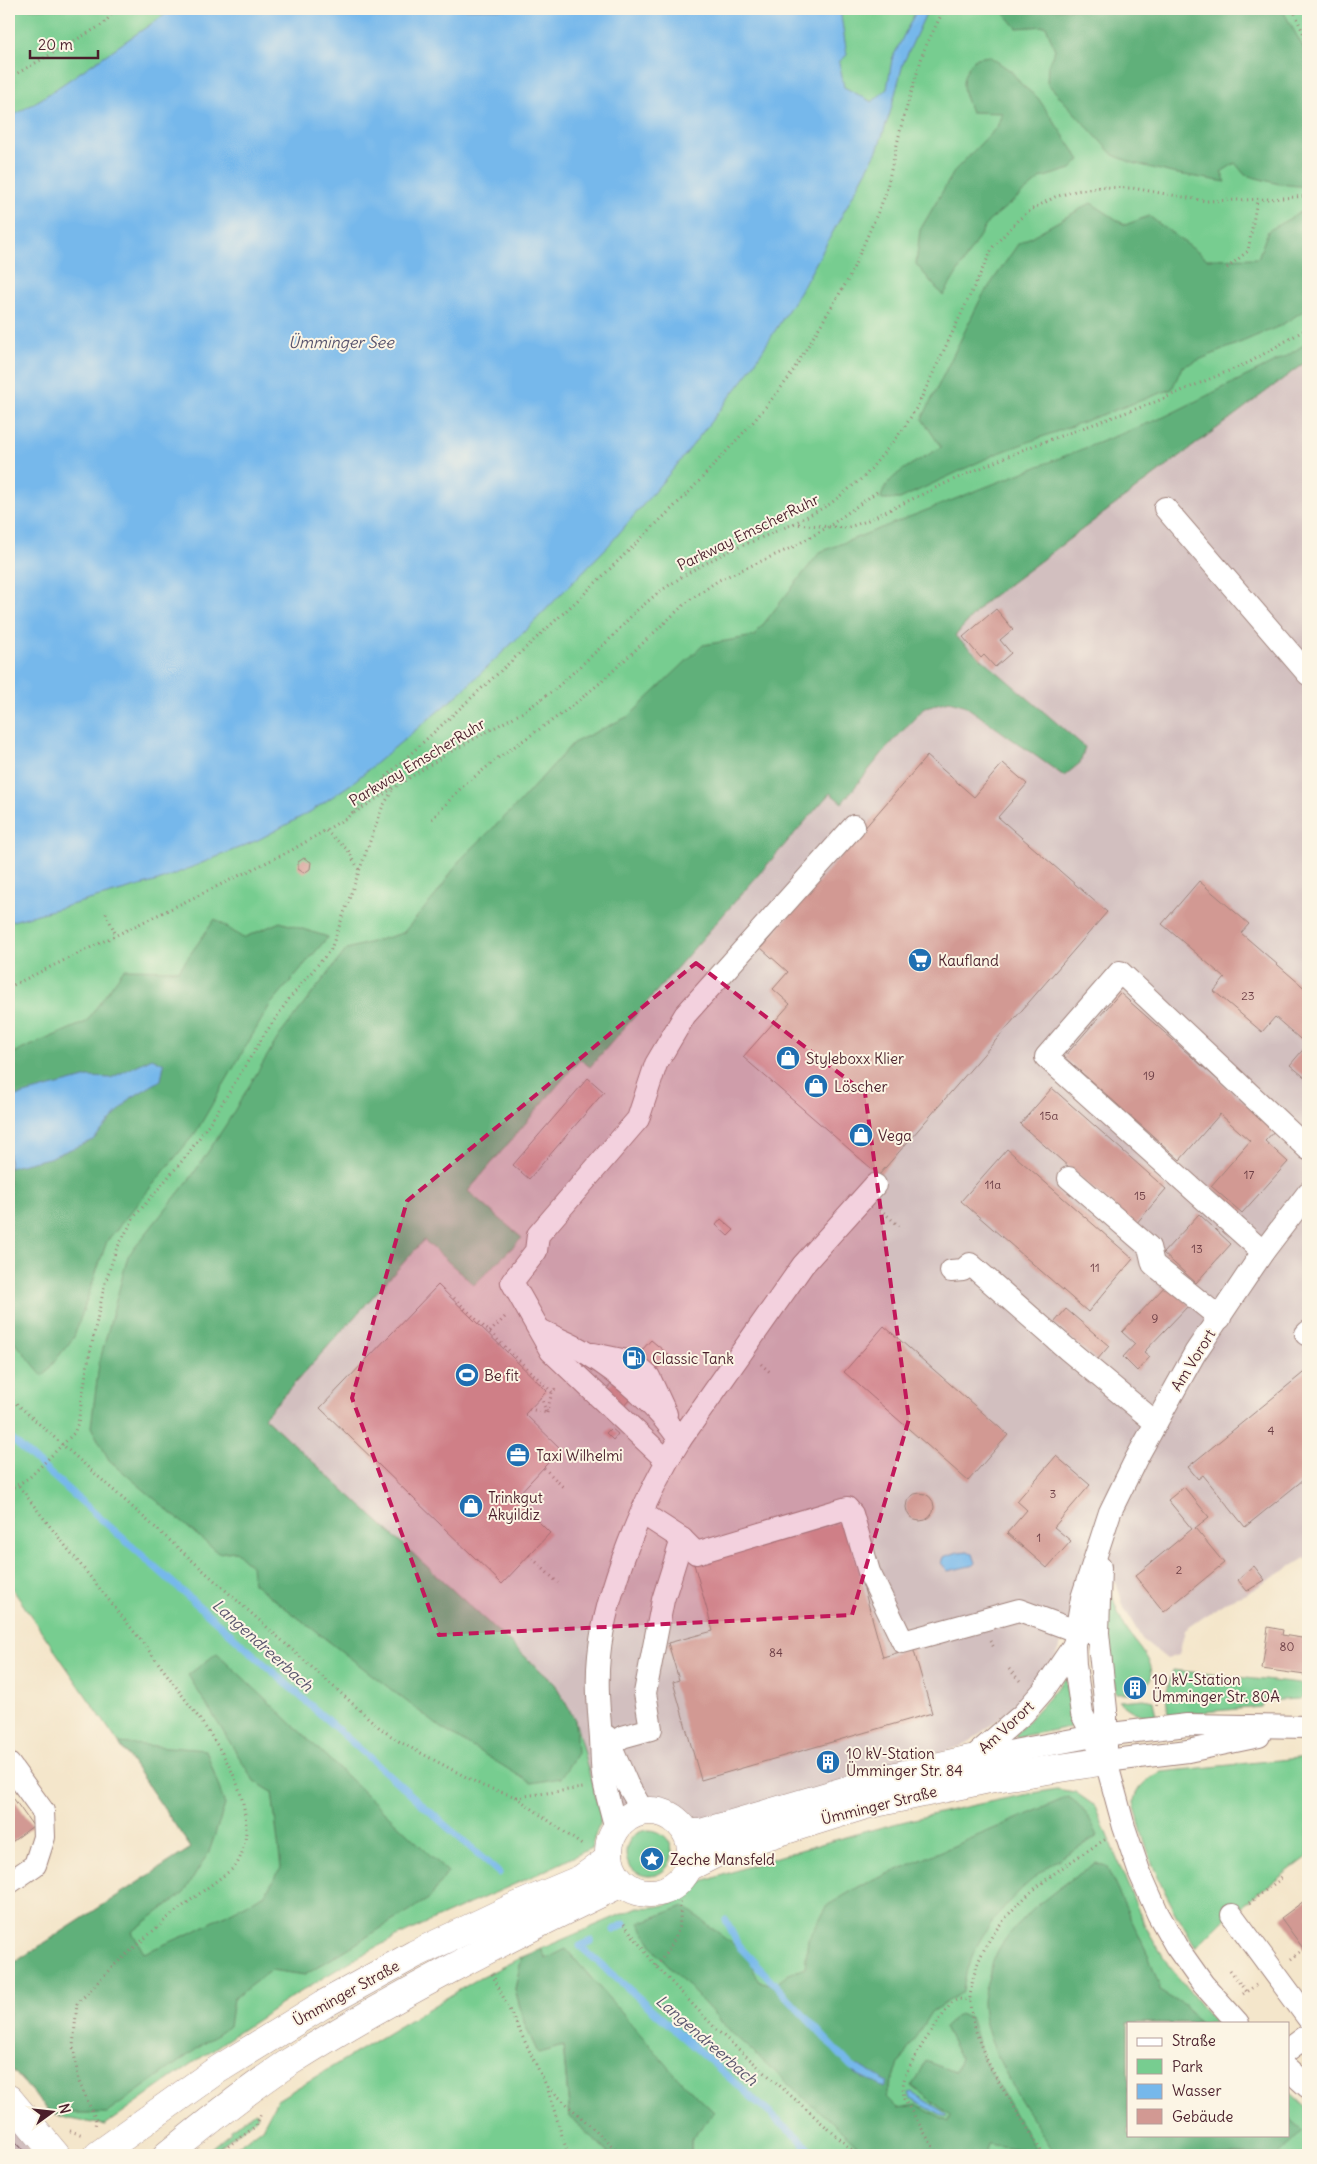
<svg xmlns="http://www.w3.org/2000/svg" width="1317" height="2164" viewBox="0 0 1317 2164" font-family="Delius,sans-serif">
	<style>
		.industrial { fill: #d2bfbf }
		.green { fill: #77cd90; stroke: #60765e }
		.forest { fill: #61b07a; stroke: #566852 }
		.water { fill: #76b8eb; stroke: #606c8b }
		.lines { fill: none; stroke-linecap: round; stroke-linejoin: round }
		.stream { stroke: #76b8eb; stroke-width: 7 }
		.building { fill: #d29993 }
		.minor-casing { stroke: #9f827b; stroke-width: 24 }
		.major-casing { stroke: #9f827b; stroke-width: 29 }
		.path { stroke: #9f827b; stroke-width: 3; stroke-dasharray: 1 4; stroke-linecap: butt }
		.minor { stroke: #fff; stroke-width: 22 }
		.major { stroke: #fff; stroke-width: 28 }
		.tram { stroke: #4a1f2b; stroke-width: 1 }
		.marked { fill: #c2185b; fill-opacity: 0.2; stroke: #c2185b; stroke-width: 4; stroke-dasharray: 10 6; stroke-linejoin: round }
		.labels { text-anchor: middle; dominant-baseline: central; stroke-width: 4; stroke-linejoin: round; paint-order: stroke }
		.number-label { font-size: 12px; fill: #6c3e45 }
		.street-label { font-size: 15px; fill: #4a1f2b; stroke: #fcf5e5 }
		.poi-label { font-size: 15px; fill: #4a1f2b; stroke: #fcf5e5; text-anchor: start }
		.water-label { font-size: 16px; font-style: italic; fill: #59556e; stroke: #fcf5e5 }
	</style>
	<rect width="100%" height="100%" fill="#fcf5e5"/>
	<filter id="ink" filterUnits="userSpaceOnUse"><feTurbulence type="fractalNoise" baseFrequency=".02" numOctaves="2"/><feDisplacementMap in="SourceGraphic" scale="10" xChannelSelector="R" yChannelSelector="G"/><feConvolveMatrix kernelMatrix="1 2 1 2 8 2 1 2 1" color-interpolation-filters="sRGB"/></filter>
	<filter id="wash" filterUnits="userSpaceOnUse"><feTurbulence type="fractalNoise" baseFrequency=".0096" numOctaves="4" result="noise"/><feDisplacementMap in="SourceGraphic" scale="20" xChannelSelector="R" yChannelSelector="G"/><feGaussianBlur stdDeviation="1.12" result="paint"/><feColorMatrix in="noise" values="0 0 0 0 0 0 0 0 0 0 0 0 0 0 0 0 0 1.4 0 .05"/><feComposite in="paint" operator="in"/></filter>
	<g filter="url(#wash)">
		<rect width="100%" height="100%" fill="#f4e6cb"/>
		<g class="industrial">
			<polygon points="1308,360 1308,1561 1305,1558 1246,1594 1227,1601 1185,1630 1179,1655 1167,1659 1142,1639 1124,1608 1116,1582 1108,1582 1070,1623 1054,1661 1028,1697 965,1745 724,1821 701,1824 675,1809 644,1796 601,1818 575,1720 264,1417 468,1191 580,1058 984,603"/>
			<polygon points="9,2116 25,2138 31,2155 9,2155"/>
		</g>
		<g class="green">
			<path d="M9,9H1308V360L984,603L580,1058L468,1191L264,1417L555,1684L575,1720L601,1818L591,1848C513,1889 428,1917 351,1961C266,2011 185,2068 105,2125L69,2119L51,2113L9,2066V1966L191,1848L9,1584Z"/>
			<path d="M1108,1582L1111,1583C1111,1598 1118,1614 1125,1627C1135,1645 1169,1672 1141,1689L1139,1684L1128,1686L1130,1693H1116L1108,1653Z"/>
			<polygon points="1173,1670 1300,1684 1304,1687 1302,1697 1299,1699 1264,1701 1261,1707 1168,1715 1166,1694"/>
			<polygon points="1066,1678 1072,1722 1071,1727 1016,1737 1015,1735"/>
			<path d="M1144,1699L1153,1701L1156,1716C1140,1716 1130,1712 1119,1701Z"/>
			<path d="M1308,1757V1856L1223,1920L1196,1947C1172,1908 1149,1866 1139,1821C1138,1816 1135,1809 1134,1803C1134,1788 1149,1778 1161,1772Z"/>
			<path d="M1056,1789L1075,1792L1095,1806L1144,1924L1169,1966L1215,2023H1128V2135H1288V2091L1308,2110V2155H691V2140L713,2112L546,1959L541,1949L638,1907C661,1909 679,1903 694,1885C812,1843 932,1811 1056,1789Z"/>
			<circle cx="649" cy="1853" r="23"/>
			<polygon points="522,1957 515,1989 525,2025 538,2053 563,2046 570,2117 610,2155 225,2155 262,2128 277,2100 476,1980"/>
			<polygon points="255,2112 258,2114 257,2118 209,2155 204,2155 231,2132 229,2130"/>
		</g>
		<g class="forest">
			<polygon points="1001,9 1282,9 1308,56 1308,187 1279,184 1245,175 1235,163 1221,172 1226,182 1172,173 1133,163 1113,155 1047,83 1048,65 1055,50 1046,26 1017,28"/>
			<path d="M989,56L1011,71L1022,85L1038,98L1080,160L1071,169L1041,178L988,222L943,296L916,264L920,230L955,170L997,127L1002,113L971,112C962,89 957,78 976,58Z"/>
			<path d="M1091,203L1125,225L1149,216L1207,259L1258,258L1268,231L1308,208V308L1280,326L1182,367L1172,389L996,454L900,499H881C884,474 922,460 941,447L922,419L981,298L1018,244Z"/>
			<polygon points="1308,342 1308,360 984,603 955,636 1085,747 1080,763 1064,776 964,705 949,701 925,707 885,750 842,803 830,793 590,1067 580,1059 468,1191 522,1238 474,1285 424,1240 264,1417 555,1684 575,1720 577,1753 561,1778 531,1783 441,1728 253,1583 251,1566 235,1551 218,1553 109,1460 91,1427 99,1364 128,1256 192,1176 227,1123 279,1036 347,949 403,933 436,895 459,861 520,802 573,743 629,716 703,645 754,636 820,552 1164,417 1287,356"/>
			<polygon points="215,919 243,938 280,922 328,937 270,1005 196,1132 107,1241 74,1337 43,1376 9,1335 9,1055 86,1022 124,969 179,970"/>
			<polygon points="217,1653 448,1872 430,1898 305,1975 271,1970 233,1999 229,2026 107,2113 51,2113 9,2066 9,1966 191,1848 119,1743 206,1750 225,1805 209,1852 184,1893 132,1932 144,1953 191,1933 265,1894 281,1868 272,1792 254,1781 188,1675"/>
			<path d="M1068,1797C1083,1805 1091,1821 1098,1836C1083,1845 1066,1853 1052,1864C1012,1893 967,1940 963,1992L931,2012L899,2064L886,2097L897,2108L916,2105L948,2122L950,2115L912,2086L925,2061L955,2072L960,2058L944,2027L958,2014L970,2017L984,2061L1037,2152L988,2144L985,2155H868L733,2034L656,1952L639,1923L684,1906L751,1958L758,1981L774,1985L789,1974L805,1968L808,1939L828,1905L860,1886Z"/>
			<path d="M1096,1863L1106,1866L1150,1959L1161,1992L1185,2006L1199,2023H1128V2135H1288V2117L1303,2130L1277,2155H1056C1031,2116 983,2049 983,2002C983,1995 986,1987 988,1980C991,1966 995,1953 1004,1941C1028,1909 1063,1884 1096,1863Z"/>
			<polygon points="541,1949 546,1959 566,1949 682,2082 714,2112 691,2140 691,2155 610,2155 570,2117 563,2046 538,2053 525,2025 515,1989 522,1957"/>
		</g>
		<g class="water">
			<polygon points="173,9 840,9 847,55 839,62 844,87 872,102 887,89 892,59 917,9 928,9 903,64 890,113 877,151 804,285 747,375 681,460 609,545 526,630 461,692 351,784 310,812 258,840 158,881 9,922 9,118 41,99"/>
			<polygon points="152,1058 164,1064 161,1080 131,1098 93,1140 49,1158 9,1168 9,1098 88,1077 111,1078"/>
			<polygon points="968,1551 973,1554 976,1563 974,1565 948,1571 941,1563 943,1557 958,1552"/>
			<polygon points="851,2066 860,2066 888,2082 885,2088 854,2073"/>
			<polygon points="913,2093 942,2111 947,2116 942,2116 911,2099 909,2094"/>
		</g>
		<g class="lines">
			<g class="stream">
				<polyline points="9,1437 499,1873"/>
				<polyline points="726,1920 738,1945 851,2066 857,2070"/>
				<polyline points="614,1930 624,1924"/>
				<polyline points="591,1941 580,1946 817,2155"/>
			</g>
		</g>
		<g id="blocks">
			<g class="building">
				<polygon points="996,609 1013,629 1000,640 1011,653 995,667 984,655 981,658 963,637"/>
				<polygon points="927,756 974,797 1003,763 1027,784 998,817 1107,912 879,1175 743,1057 790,1004 773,989 788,972 761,948"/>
				<polygon points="304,858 311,862 310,869 304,873 298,869 298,862"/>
				<polygon points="1199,881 1249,924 1241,933 1308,991 1308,1080 1290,1065 1307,1045 1275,1017 1262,1032 1214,991 1225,978 1162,924"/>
				<polygon points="1120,993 1236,1096 1277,1128 1265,1141 1288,1162 1242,1213 1211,1186 1250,1141 1220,1114 1180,1160 1064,1057"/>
				<polygon points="588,1078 604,1092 529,1179 513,1165"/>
				<polygon points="1052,1088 1166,1189 1135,1225 1020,1124"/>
				<polygon points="1007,1149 1133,1259 1088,1312 961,1201"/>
				<polygon points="1199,1214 1231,1244 1196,1283 1163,1253"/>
				<polygon points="721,1219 734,1230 728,1236 716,1225"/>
				<polygon points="1167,1284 1189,1305 1144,1352 1150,1357 1137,1371 1123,1357 1135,1344 1122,1332"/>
				<polygon points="438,1285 547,1391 525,1414 561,1449 515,1498 550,1533 502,1584 320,1408"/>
				<polygon points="1066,1309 1109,1346 1097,1360 1054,1323"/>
				<polygon points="884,1326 1008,1435 968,1481 844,1372"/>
				<polygon points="651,1340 669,1355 622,1407 605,1391"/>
				<polygon points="1308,1369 1308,1476 1245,1527 1203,1475 1198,1479 1188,1467"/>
				<polygon points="611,1428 618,1434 613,1440 606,1433"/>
				<polygon points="1056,1456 1090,1485 1054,1527 1071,1541 1047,1568 1007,1533 1027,1510 1017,1501"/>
				<polygon points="1184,1487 1209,1517 1195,1528 1224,1563 1164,1612 1135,1576 1192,1529 1168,1500"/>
				<circle cx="920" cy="1507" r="14"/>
				<polygon points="845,1521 883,1657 913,1648 932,1713 701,1780 673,1682 679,1680 668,1643 713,1631 694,1564"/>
				<polygon points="1254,1566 1265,1580 1247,1591 1238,1580"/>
				<polygon points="1268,1627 1283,1630 1282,1635 1308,1639 1305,1675 1262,1669"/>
				<polygon points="1139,1684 1140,1689 1130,1691 1129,1687"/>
				<polygon points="831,1757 833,1765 826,1767 823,1759"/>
				<polygon points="9,1792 33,1826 9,1844"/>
				<polygon points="1308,1898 1308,1955 1281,1918"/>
			</g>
		</g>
	</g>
	<g filter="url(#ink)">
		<use href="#blocks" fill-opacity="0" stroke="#9f827b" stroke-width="1"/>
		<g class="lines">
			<g class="minor-casing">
				<g id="minor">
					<polyline points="1165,508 1308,674"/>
					<polyline points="1069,1178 1149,1247 1153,1264 1220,1318"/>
					<polyline points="1263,1252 1046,1057 1120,972 1308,1149"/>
					<polyline points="951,1271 963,1270 970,1264 1067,1349 1156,1423"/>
					<path d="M540,1330C555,1338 573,1344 588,1354C622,1375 657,1406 680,1440"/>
					<polyline points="1306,1334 1308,1332"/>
					<polyline points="593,1354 632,1362 649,1377 666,1414"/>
					<polyline points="666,1460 551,1351 512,1282 536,1251 538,1235 638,1119 656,1064 685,1015 854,826"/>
					<polyline points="642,1513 682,1539 696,1553 847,1508 852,1514 869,1572 903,1642 1019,1610 1076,1631 1098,1633"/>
					<polyline points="1100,1567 1098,1633 1106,1710 1106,1761 1124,1827 1139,1871 1158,1914 1176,1946 1203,1984 1238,2023"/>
					<polyline points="606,1736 627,1784 643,1811"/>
					<polyline points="602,1752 622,1737 651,1729 645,1693 663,1600 682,1539"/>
					<polyline points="972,1758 1023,1714 1043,1691 1074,1645"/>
					<polyline points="971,1759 1094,1736 1187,1725 1308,1727"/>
					<polyline points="1106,1761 1082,1714 1075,1665 1074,1645 1082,1598 1110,1512 1136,1459 1195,1353 1263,1252 1308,1193"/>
					<polyline points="1106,1761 1188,1751 1259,1736"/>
					<polyline points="9,1764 43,1811 44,1837 35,1865 9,1883"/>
					<path d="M616,1829C612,1813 607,1797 604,1781C601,1767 602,1753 601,1739C599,1711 596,1684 599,1656C605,1591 645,1494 680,1440L803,1265L875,1185"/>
					<polyline points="1232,1915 1308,2018"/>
					<polyline points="1288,2050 1308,2035"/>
					<polyline points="1288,2069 1308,2087"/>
				</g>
			</g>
			<g class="major-casing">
				<g id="major">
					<circle cx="650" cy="1852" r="41"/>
					<polyline points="687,1833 701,1833 892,1777 971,1759"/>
					<polyline points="689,1867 725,1849 866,1805 989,1779 1106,1761"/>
					<polyline points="9,2099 56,2155"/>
					<polyline points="98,2155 214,2072 324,2004 415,1954 510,1909 581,1879 609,1859"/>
					<path d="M167,2155C206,2123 246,2091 288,2063C395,1995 508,1938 622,1883"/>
				</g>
			</g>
			<g class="path">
				<polyline points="1293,9 1308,44"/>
				<polyline points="9,78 102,25 117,9"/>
				<polyline points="1227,268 1248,251 1257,200"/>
				<polyline points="794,524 846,528 864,522 946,483 1027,448 1155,402 1250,362 1308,328"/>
				<polyline points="386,778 392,790"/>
				<polyline points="354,813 450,752 523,712 554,690 612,637 635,612 659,592 691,571 723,554 793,524 830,504 865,476 904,428 917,407 993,247 1019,219 1034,208 1055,197 1075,191 1101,187 1132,188 1206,201 1270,199 1308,196"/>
				<polyline points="432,819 462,787 498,758 567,710 600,683 688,601 719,580 793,547 828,527 878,491"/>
				<polyline points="326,831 348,850 359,870"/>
				<polyline points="106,913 116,935"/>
				<polyline points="9,987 292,850 348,817 394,769 582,596 690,491 755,420 788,379 849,278 885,196 902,123 924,50 944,9"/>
				<polyline points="880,1209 899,1226"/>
				<polyline points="454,1298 552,1392"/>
				<polyline points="490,1332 507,1315"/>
				<polyline points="761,1364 772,1374"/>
				<polyline points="9,1397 381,1729 400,1742 483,1786 516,1797 582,1845"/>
				<polyline points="529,1409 547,1413 541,1397"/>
				<polyline points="547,1413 552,1392 557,1387"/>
				<polyline points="544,1468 565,1489"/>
				<path d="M19,1486C69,1553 124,1616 174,1684C195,1713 219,1743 234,1776C246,1804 253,1840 235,1867L171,1915L110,1969L77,2004L73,2047L79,2082L96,2120L95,2127"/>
				<polyline points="9,1490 30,1477 74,1433 78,1423 88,1362 105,1283 116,1250 135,1216 188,1154 215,1115 264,1035 289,999 331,949 382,808 392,791"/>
				<polyline points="529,1555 558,1583"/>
				<polyline points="990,1641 995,1649"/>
				<polyline points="1009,1669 1021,1682"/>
				<polyline points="1155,1690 1157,1707"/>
				<polyline points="517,1797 583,1788"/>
				<polyline points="1249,1903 1283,1877"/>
				<polyline points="624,1924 656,1966 719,2032 858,2155"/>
				<polyline points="1291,1959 1304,1949"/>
				<path d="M656,1966C678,1939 686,1923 676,1887"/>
				<polyline points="1230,1970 1246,1992"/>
				<polyline points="492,1974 547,2087 568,2155"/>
				<polyline points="1243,1994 1256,1985"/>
				<polyline points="548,2087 622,2155"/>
				<polyline points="70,2131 83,2135"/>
				<polyline points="216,2155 256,2126 261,2113"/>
				<polyline points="938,2155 904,2099 903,2086 905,2075 922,2045 952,2002 959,1999 970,2000"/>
				<path d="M1043,2155C1026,2123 1003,2093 987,2060C980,2046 969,2014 970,1998C976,1923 1048,1875 1106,1839"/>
			</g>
			<use href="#minor" class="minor"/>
			<use href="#major" class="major"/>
			<g class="tram">
				<polyline points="9,2135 28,2155"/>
				<polyline points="9,2151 13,2155"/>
			</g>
		</g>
	</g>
	<path class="marked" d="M696,963L865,1093L909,1419L852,1615L439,1635L352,1398L407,1201Z"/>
	<defs>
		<g id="supermarket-disc" transform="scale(1.25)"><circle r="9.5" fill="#1f6fb2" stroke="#fcf5e5"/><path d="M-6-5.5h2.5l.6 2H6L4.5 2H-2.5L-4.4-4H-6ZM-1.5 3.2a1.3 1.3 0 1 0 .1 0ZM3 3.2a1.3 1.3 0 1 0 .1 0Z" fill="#fff"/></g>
		<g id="shop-disc" transform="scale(1.25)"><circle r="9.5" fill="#1f6fb2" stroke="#fcf5e5"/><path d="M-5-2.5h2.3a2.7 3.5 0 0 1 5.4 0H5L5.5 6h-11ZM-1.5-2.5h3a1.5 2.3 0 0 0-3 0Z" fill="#fff"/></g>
		<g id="fuel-disc" transform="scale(1.25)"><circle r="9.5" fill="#1f6fb2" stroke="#fcf5e5"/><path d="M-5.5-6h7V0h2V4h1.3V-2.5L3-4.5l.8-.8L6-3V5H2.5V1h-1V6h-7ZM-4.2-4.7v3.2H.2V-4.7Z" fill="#fff"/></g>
		<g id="stadium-disc" transform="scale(1.25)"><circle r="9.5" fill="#1f6fb2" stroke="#fcf5e5"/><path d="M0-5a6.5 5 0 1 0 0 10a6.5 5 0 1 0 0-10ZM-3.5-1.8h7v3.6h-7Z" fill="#fff"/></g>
		<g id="office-disc" transform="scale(1.25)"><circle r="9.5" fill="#1f6fb2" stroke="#fcf5e5"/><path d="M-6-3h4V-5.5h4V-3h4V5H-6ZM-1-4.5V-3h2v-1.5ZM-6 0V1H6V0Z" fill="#fff"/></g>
		<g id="building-disc" transform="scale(1.25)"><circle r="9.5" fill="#1f6fb2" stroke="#fcf5e5"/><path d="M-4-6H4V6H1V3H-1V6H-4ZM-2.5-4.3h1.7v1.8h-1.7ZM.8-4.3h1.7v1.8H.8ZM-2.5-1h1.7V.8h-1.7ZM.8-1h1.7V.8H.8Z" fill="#fff"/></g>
		<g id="sight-disc" transform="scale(1.25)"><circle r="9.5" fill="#1f6fb2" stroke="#fcf5e5"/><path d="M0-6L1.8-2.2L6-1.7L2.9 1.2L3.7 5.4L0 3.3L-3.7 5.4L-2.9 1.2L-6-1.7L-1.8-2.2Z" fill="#fff"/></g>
	</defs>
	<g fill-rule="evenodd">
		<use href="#supermarket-disc" x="920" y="960"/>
		<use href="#shop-disc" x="788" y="1058"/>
		<use href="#shop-disc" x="816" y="1086"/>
		<use href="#shop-disc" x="861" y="1135"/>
		<use href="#fuel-disc" x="634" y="1358"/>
		<use href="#stadium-disc" x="467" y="1375"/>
		<use href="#office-disc" x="518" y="1455"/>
		<use href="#shop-disc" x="471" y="1506"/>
		<use href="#building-disc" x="1135" y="1688"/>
		<use href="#building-disc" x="828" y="1762"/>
		<use href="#sight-disc" x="652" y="1859"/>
	</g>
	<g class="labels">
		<g class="number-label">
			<text x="1248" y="995">23</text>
			<text x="1149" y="1075">19</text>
			<text x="1049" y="1115">15a</text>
			<text x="1249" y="1174">17</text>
			<text x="993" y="1184">11a</text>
			<text x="1140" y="1195">15</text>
			<text x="1197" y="1248">13</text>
			<text x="1095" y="1267">11</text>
			<text x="1155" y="1318">9</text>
			<text x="1271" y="1430">4</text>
			<text x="1053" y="1493">3</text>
			<text x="1039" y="1537">1</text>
			<text x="1179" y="1569">2</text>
			<text x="1287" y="1646">80</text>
			<text x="776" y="1652">84</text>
		</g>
		<g class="street-label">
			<text transform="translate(748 532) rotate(-26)">Parkway EmscherRuhr</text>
			<text transform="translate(417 762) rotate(-31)">Parkway EmscherRuhr</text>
			<text transform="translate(1193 1360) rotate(-58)">Am Vorort</text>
			<text transform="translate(1006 1727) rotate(-43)">Am Vorort</text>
			<text transform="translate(879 1805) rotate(-14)">Ümminger Straße</text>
			<text transform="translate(346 1993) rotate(-29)">Ümminger Straße</text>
		</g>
		<g class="poi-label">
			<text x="938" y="960">Kaufland</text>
			<text x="806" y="1058">Styleboxx Klier</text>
			<text x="834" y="1086">Löscher</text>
			<text x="878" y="1135">Vega</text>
			<text x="652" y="1358">Classic Tank</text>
			<text x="484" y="1375">Be fit</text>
			<text x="536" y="1455">Taxi Wilhelmi</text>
			<text x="488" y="1497">Trinkgut<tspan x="488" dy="17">Akyildiz</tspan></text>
			<text x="1152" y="1679">10 kV-Station<tspan x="1152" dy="17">Ümminger Str. 80A</tspan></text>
			<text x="846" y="1753">10 kV-Station<tspan x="846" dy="17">Ümminger Str. 84</tspan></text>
			<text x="670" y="1859">Zeche Mansfeld</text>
		</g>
		<g class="water-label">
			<text x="341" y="342">Ümminger See</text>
			<text transform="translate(263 1645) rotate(42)">Langendreerbach</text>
			<text transform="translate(707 2040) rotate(41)">Langendreerbach</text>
		</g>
	</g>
	<rect width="1317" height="2164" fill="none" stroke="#fcf5e5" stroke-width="30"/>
	<rect x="1127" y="2022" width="162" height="115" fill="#fcf5e5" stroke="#b59f9b"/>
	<rect x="1137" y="2038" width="25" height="8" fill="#ffffff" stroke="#b59f9b"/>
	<text x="1172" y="2046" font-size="15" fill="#4a1f2b">Straße</text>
	<rect x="1137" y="2059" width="25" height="15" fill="#77cd90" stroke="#b59f9b"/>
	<text x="1172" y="2072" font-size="15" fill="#4a1f2b">Park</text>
	<rect x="1137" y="2084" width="25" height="15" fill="#76b8eb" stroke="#b59f9b"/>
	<text x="1172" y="2096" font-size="15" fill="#4a1f2b">Wasser</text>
	<rect x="1137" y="2109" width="25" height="15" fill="#d29993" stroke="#b59f9b"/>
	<text x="1172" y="2122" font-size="15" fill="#4a1f2b">Gebäude</text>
	<g transform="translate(52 2112) rotate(75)" stroke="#fcf5e5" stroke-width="4" paint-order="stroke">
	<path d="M0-4L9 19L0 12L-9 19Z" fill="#4a1f2b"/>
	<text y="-8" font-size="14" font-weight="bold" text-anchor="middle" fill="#4a1f2b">N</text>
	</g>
	<path d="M30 50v8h68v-8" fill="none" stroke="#4a1f2b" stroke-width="2.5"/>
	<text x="38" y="50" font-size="15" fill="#4a1f2b" stroke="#fcf5e5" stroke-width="4" paint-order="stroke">20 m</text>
</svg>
